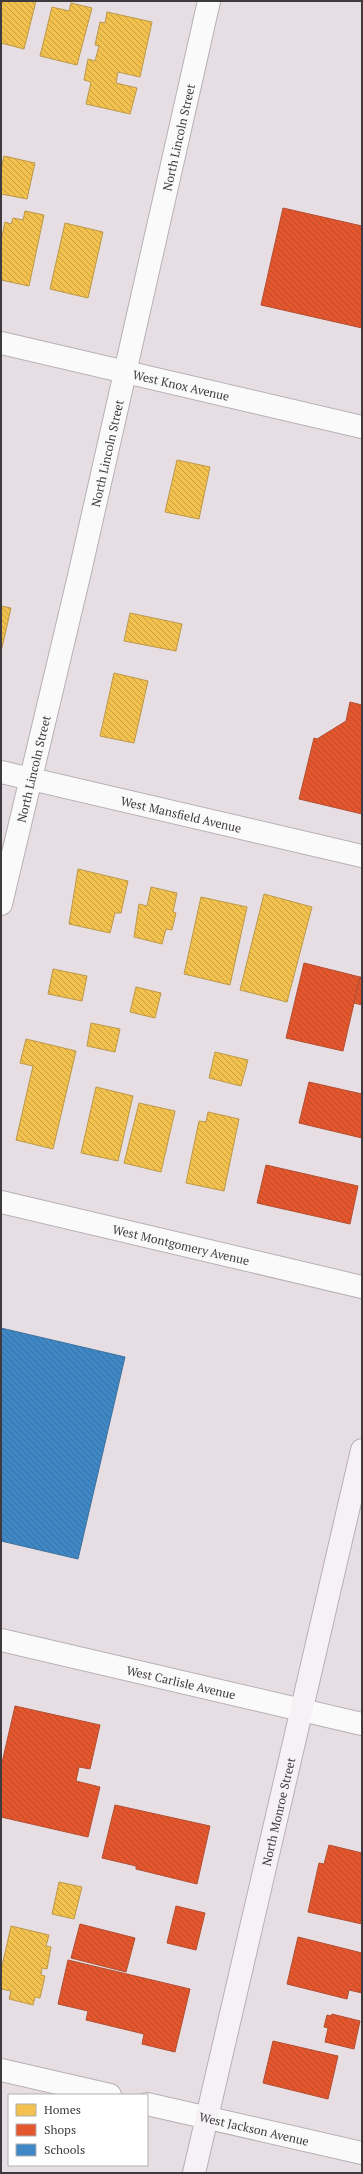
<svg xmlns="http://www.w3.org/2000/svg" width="363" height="2174" viewBox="0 0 363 2174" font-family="'PT Serif',serif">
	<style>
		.homes { fill: url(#homes-back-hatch); stroke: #bc9849 }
		.shops { fill: url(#shops-back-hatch); stroke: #b24e32 }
		.schools { fill: url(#schools-back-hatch); stroke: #3f719c }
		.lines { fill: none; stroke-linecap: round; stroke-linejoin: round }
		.minor-casing { stroke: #b7b0b4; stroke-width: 24 }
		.secondary-casing { stroke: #b7b0b4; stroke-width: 24 }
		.minor { stroke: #fbfafb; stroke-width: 22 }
		.secondary { stroke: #f6f1f5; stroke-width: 22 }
		.labels { text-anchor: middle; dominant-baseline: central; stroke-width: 4; stroke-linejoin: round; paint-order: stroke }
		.street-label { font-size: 12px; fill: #3f3a3d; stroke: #fff }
	</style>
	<defs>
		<pattern id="homes-back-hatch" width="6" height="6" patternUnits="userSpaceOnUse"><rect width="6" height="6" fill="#f2c14e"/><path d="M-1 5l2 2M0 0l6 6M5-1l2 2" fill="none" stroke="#c59e42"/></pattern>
		<pattern id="shops-back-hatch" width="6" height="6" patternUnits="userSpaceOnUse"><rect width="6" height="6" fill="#e4572e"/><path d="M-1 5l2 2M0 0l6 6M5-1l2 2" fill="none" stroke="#ba4928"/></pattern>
		<pattern id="schools-back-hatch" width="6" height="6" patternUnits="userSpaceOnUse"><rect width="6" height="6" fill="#3f88c5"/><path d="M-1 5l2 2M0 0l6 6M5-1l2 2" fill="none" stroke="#3670a1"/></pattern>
	</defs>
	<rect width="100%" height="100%" fill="#e6dee3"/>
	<g class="homes">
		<polygon points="1,1 36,1 24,49 1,43"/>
		<polygon points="71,3 92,8 77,65 40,56 52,7 69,11"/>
		<polygon points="107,12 152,22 140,77 118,72 116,83 137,88 130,114 86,104 91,82 84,80 88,59 95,61 99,46 95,45 100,22 105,23"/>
		<polygon points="4,156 35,163 27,199 1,194 1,170"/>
		<polygon points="25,211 44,215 29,286 1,280 1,241 5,222 11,224 13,218 23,220"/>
		<polygon points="65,223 103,232 88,298 50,289"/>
		<polygon points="177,460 210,467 199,519 165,512"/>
		<polygon points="1,606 11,608 1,652"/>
		<polygon points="130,613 182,624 176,651 124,641"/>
		<polygon points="114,673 148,681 134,743 100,736"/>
		<polygon points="78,869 128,881 121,913 115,913 110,933 69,924"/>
		<polygon points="151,887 177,893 173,912 176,913 172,930 166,929 162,944 134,937 139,904 147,906"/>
		<polygon points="264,894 312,907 287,1002 240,990"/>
		<polygon points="201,897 247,907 230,985 184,974"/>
		<polygon points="53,969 87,976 82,1001 48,994"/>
		<polygon points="136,987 161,993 155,1018 130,1012"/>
		<polygon points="91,1023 120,1029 115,1052 87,1046"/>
		<polygon points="26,1039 76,1051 53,1149 16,1140 33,1066 20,1063"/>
		<polygon points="215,1052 248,1060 241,1086 209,1078"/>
		<polygon points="96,1087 133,1096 118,1161 81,1153"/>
		<polygon points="139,1103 175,1111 161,1172 124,1163"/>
		<polygon points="208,1112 239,1119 224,1191 186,1183 199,1121 206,1122"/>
		<polygon points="59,1882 82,1887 74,1919 52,1914"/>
		<polygon points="11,1926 49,1935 46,1946 51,1947 47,1969 42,1968 41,1975 45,1976 40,1998 35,1997 33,2005 9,1999 11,1991 1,1989 1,1971"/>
	</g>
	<g class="shops">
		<polygon points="283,208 362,226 362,328 261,305"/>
		<polygon points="350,702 362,705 362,814 299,799 314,738 317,739 346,721"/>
		<polygon points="304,963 360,977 343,1051 286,1038"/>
		<polygon points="360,977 362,977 362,1005 354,1003"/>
		<polygon points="309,1082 362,1094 362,1138 299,1123"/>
		<polygon points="266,1165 358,1186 350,1224 257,1203"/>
		<polygon points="15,1706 100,1725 90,1769 79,1767 76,1781 100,1787 88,1837 1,1817 1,1767"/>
		<polygon points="115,1805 210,1826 197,1884 136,1869 136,1866 102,1858"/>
		<polygon points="329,1845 362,1853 362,1924 308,1912 319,1863 324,1864"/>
		<polygon points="176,1906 205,1913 196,1950 167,1943"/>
		<polygon points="80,1924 135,1938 126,1972 71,1958"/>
		<polygon points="298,1937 362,1953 362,1993 349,1990 347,1999 287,1984"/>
		<polygon points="68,1960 190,1989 175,2052 142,2044 144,2034 86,2020 88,2011 58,2004"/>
		<polygon points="332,2014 360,2021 354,2049 325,2042 328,2028 324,2027 327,2015 331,2016"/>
		<polygon points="273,2041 338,2056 328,2099 263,2083"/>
	</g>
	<polygon class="schools" points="1,1328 125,1357 78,1559 1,1541"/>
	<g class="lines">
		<g class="minor-casing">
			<g id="minor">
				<path id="s1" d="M1,343L362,427"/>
				<path id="s2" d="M1,772L362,856"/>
				<path id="s3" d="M1,904L79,576L209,1"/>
				<path id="s4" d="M1,1202L362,1287"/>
				<path id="s5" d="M1,1640L362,1724"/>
				<polyline points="1,2070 110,2095"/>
				<path id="s6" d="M147,2104L362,2153"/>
			</g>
		</g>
		<g class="secondary-casing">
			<g id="secondary">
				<path id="s7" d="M194,2173L362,1450"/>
			</g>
		</g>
		<use href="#minor" class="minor"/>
		<use href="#secondary" class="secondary"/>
	</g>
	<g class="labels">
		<g class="street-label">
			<text stroke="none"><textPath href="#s3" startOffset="787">North Lincoln Street</textPath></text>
			<text stroke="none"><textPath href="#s1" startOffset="185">West Knox Avenue</textPath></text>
			<text stroke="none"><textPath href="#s3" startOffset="463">North Lincoln Street</textPath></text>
			<text stroke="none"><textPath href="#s3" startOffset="139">North Lincoln Street</textPath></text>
			<text stroke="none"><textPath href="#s2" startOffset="185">West Mansfield Avenue</textPath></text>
			<text stroke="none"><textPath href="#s4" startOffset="185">West Montgomery Avenue</textPath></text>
			<text stroke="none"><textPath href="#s5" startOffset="185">West Carlisle Avenue</textPath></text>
			<text stroke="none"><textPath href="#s7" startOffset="371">North Monroe Street</textPath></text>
			<text stroke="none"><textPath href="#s6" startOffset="110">West Jackson Avenue</textPath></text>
		</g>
	</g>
	<rect width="363" height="2174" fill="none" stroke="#3f3a3d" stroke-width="4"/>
	<rect x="8" y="2094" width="140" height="72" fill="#ffffff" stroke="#b2b0b1"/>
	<rect x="16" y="2104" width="20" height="12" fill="#f2c14e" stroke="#b2b0b1"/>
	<text x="44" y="2114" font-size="12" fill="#3f3a3d">Homes</text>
	<rect x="16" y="2124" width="20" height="12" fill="#e4572e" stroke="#b2b0b1"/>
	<text x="44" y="2134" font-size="12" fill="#3f3a3d">Shops</text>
	<rect x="16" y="2144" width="20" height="12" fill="#3f88c5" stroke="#b2b0b1"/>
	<text x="44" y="2154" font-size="12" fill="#3f3a3d">Schools</text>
</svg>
